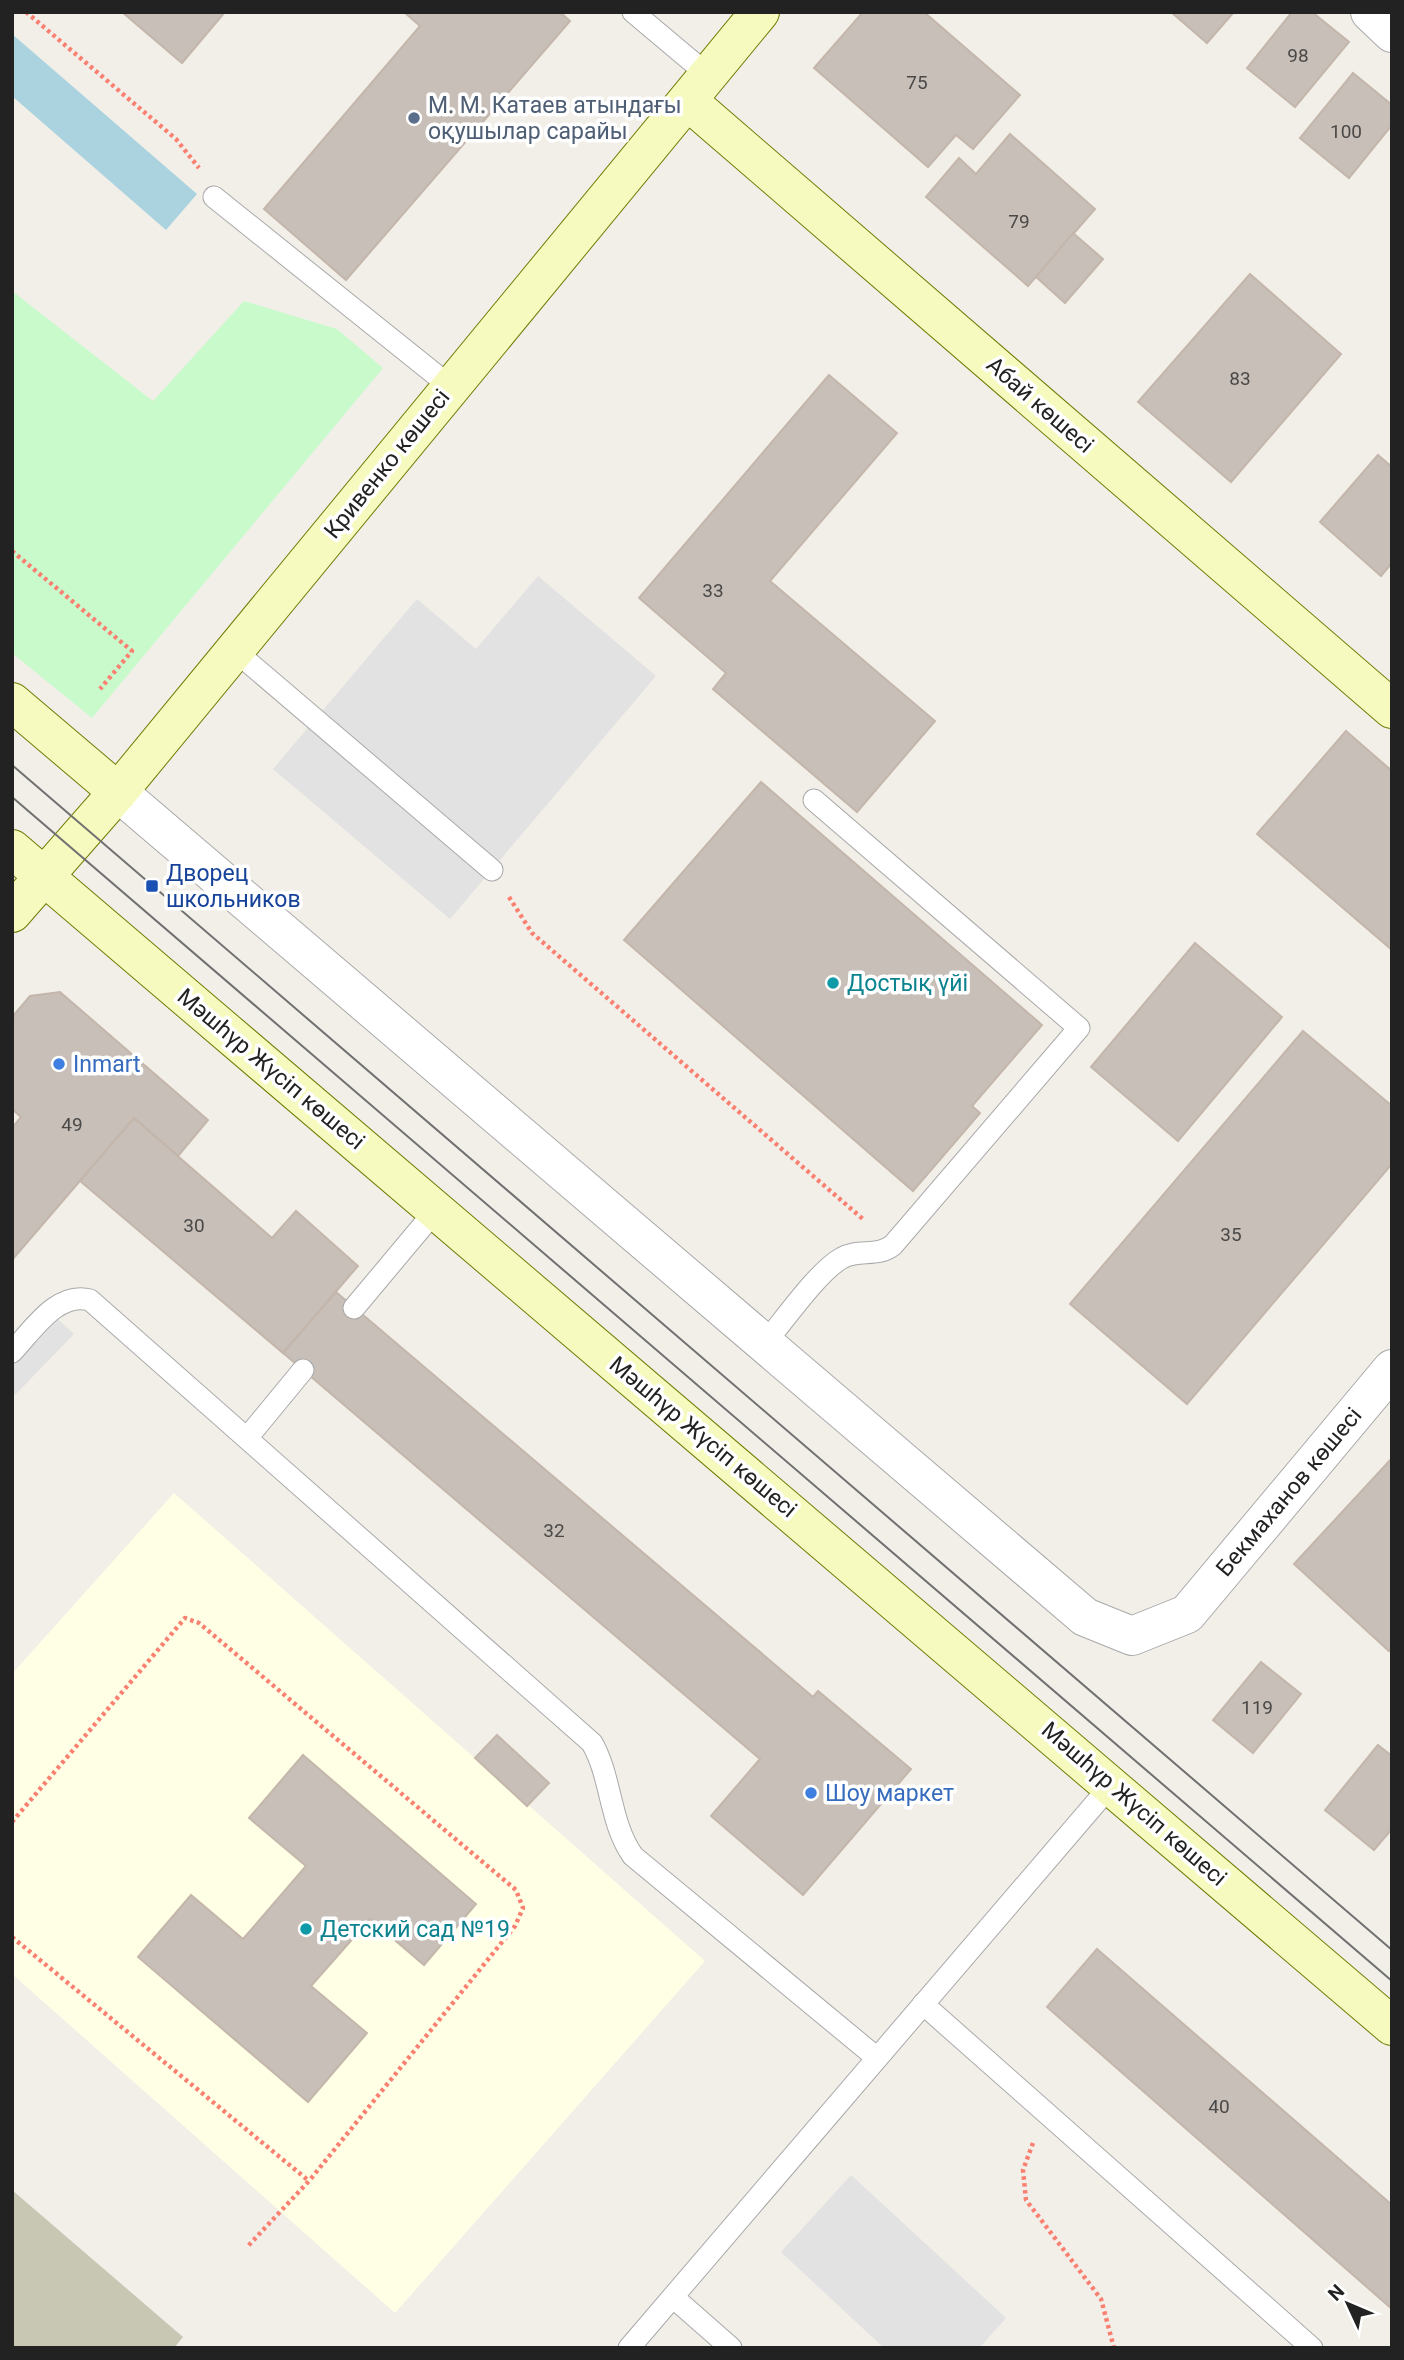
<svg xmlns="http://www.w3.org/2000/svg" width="1404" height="2360" viewBox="0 0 1404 2360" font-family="Roboto,sans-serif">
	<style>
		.education { fill: #ffffe5 }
		.construction { fill: #c7c7b4 }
		.park { fill: #c8facc }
		.parking { fill: #e2e2e2 }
		.water { fill: #aad3df }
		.building { fill: #c7bfb8; stroke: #c4b6ab; stroke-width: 2 }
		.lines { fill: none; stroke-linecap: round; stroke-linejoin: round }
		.lane-casing { stroke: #a9a9a9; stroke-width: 23 }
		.street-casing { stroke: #a9a9a9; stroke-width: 40 }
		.secondary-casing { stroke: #707d05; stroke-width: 40 }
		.path { stroke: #fa8072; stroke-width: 4.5; stroke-dasharray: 3.5 3.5; stroke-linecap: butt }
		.lane { stroke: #fff; stroke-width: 21 }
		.street { stroke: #fff; stroke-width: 38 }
		.secondary { stroke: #f7fabf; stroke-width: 38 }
		.tram { stroke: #707070; stroke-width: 2 }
		.service-dot { fill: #5c6f8a; stroke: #fff; stroke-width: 2.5 }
		.transit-dot { fill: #1a4fb4; stroke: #fff; stroke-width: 2.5 }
		.culture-dot { fill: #0f9aa8; stroke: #fff; stroke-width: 2.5 }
		.shop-dot { fill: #3f7fe0; stroke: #fff; stroke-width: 2.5 }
		.labels { text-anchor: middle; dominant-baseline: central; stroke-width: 7; stroke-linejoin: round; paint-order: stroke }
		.number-label { font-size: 19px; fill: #4b4948 }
		.service-label { font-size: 23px; fill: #4e5e75; stroke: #fff; text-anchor: start }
		.street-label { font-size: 23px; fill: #222; stroke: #fff }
		.transit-label { font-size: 23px; fill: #164399; stroke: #fff; text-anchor: start }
		.culture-label { font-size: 23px; fill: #0d838f; stroke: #fff; text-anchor: start }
		.shop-label { font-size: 23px; fill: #366cbe; stroke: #fff; text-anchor: start }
	</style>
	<rect width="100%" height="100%" fill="#f2efe9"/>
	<polygon class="education" points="174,1493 705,1961 395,2313 12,1974 12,1674"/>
	<polygon class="construction" points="12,2190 183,2337 174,2348 12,2348"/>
	<polygon class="park" points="12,291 153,401 244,301 337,329 383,368 92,718 12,653"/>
	<g class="parking">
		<polygon points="538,576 656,676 450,919 273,769 417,599 476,649"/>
		<polygon points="50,1312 74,1334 12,1398 12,1352"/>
		<polygon points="851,2175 1006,2318 979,2348 884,2348 781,2252"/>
	</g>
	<polygon class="water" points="12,34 197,194 166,230 12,96"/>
	<g class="building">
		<polygon points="122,12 225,12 182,63"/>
		<polygon points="404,12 560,12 570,21 346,280 264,209 420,26"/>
		<polygon points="863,12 924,12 1020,95 973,149 956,135 928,167 814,68"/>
		<polygon points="1171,12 1234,12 1207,43"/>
		<polygon points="1292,12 1312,12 1349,42 1295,107 1247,68"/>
		<polygon points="1353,73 1392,105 1392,125 1349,178 1300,138"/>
		<polygon points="1010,134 1095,209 1028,286 926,197 959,158 976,174"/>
		<polygon points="1073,233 1103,259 1065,303 1036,277"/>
		<polygon points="1250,274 1341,354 1231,482 1138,402"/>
		<polygon points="829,375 897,433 770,581 935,721 857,812 713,689 726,673 639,598"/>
		<polygon points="1378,455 1392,467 1392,563 1381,576 1320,522"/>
		<polygon points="1346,731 1392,771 1392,950 1257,834"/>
		<polygon points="761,782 1042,1025 972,1106 980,1113 913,1191 624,940"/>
		<polygon points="1195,943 1282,1017 1178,1141 1091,1067"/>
		<polygon points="60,992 208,1120 178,1156 134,1118 12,1260 12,1128 21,1117 12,1109 12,1017 30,996"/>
		<polygon points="1303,1031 1392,1106 1392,1164 1187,1404 1070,1304"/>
		<polygon points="134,1118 272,1238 296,1211 358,1266 283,1353 80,1181"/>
		<polygon points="336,1292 813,1697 818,1691 911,1769 803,1895 711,1816 760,1759 283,1353"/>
		<polygon points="1392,1458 1392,1648 1389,1651 1294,1564"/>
		<polygon points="1261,1662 1301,1694 1253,1753 1213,1720"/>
		<polygon points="497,1735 549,1783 527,1806 475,1758"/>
		<polygon points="1378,1745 1392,1756 1392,1829 1374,1850 1325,1810"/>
		<polygon points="303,1755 476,1904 424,1965 370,1919 311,1986 367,2033 308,2102 138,1957 191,1895 243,1939 306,1866 249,1818"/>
		<polygon points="1097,1949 1392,2205 1392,2309 1047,2007"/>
	</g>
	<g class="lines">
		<g class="lane-casing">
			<g id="lane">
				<polyline points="633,12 708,75"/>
				<polyline points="214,197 451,387"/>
				<polyline points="234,650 492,870"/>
				<polyline points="354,1308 436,1210"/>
				<path d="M764,1344C783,1322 818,1271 842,1258C859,1248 877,1258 893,1245L1079,1028L814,800"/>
				<path d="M12,1352C33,1330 57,1291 90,1300L592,1743C612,1778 609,1822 633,1856L877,2058"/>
				<polyline points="247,1438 303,1370"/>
				<polyline points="923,2004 1312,2348"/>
				<polyline points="673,2297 731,2348"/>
				<polyline points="629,2348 1112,1784"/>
			</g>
		</g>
		<g class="street-casing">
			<g id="street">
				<polyline points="1370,12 1392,33"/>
				<polyline points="118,792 1085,1617 1132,1636 1187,1614 1392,1369"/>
			</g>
		</g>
		<g class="secondary-casing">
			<g id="secondary">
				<polyline points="688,101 1392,709"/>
				<polyline points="12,702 118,792"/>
				<polyline points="12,849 1392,2026"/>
				<polyline points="12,913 118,792 760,12"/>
			</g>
		</g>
		<g class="path">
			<polyline points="26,12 176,139 199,168"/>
			<polyline points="12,551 132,651 100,689"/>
			<polyline points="509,897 532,933 864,1220"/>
			<polyline points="12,1822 185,1618 199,1623 516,1890 523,1908 515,1926 309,2181"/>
			<polyline points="12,1937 309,2181 248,2246"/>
			<polyline points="1033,2143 1023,2170 1026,2200 1101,2299 1114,2348"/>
		</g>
		<use href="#lane" class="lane"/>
		<use href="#street" class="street"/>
		<use href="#secondary" class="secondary"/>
		<g class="tram">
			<polyline points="12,765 1392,1950"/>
			<polyline points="12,797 1392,1981"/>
		</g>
	</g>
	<circle class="service-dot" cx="414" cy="118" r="7"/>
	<rect class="transit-dot" x="145" y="879" width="14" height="14" rx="3.5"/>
	<g class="culture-dot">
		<circle cx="833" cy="983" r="7"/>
		<circle cx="306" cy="1929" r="7"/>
	</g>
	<g class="shop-dot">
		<circle cx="59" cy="1064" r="7"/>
		<circle cx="811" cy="1793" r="7"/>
	</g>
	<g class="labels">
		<g class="number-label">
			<text x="1298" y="55">98</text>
			<text x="917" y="82">75</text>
			<text x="1346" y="131">100</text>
			<text x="1019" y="221">79</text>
			<text x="1240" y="378">83</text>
			<text x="713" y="590">33</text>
			<text x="72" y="1124">49</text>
			<text x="194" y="1225">30</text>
			<text x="1231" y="1234">35</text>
			<text x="554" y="1530">32</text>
			<text x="1257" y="1707">119</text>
			<text x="1219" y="2106">40</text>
		</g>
		<g class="service-label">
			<text x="428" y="105">М. М. Катаев атындағы<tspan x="428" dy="26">оқушылар сарайы</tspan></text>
		</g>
		<g class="street-label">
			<text transform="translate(1040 405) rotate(41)">Абай көшесі</text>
			<text transform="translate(387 464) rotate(-51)">Кривенко көшесі</text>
			<text transform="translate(271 1069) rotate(40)">Мәшһүр Жүсіп көшесі</text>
			<text transform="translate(703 1437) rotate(40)">Мәшһүр Жүсіп көшесі</text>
			<text transform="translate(1289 1492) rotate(-50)">Бекмаханов көшесі</text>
			<text transform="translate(1134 1804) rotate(41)">Мәшһүр Жүсіп көшесі</text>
		</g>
		<g class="transit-label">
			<text x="166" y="873">Дворец<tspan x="166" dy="26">школьников</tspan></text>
		</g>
		<g class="culture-label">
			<text x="847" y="983">Достық үйі</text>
			<text x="320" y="1929">Детский сад №19</text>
		</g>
		<g class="shop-label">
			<text x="73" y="1064">Inmart</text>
			<text x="825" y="1793">Шоу маркет</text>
		</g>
	</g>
	<rect width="1404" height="2360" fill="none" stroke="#222222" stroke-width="28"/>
	<g transform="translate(1348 2304) rotate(314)" stroke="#ffffff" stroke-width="5" paint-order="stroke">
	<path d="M0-5L12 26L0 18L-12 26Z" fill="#222222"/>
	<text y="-10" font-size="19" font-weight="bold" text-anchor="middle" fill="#222222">N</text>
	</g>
</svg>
